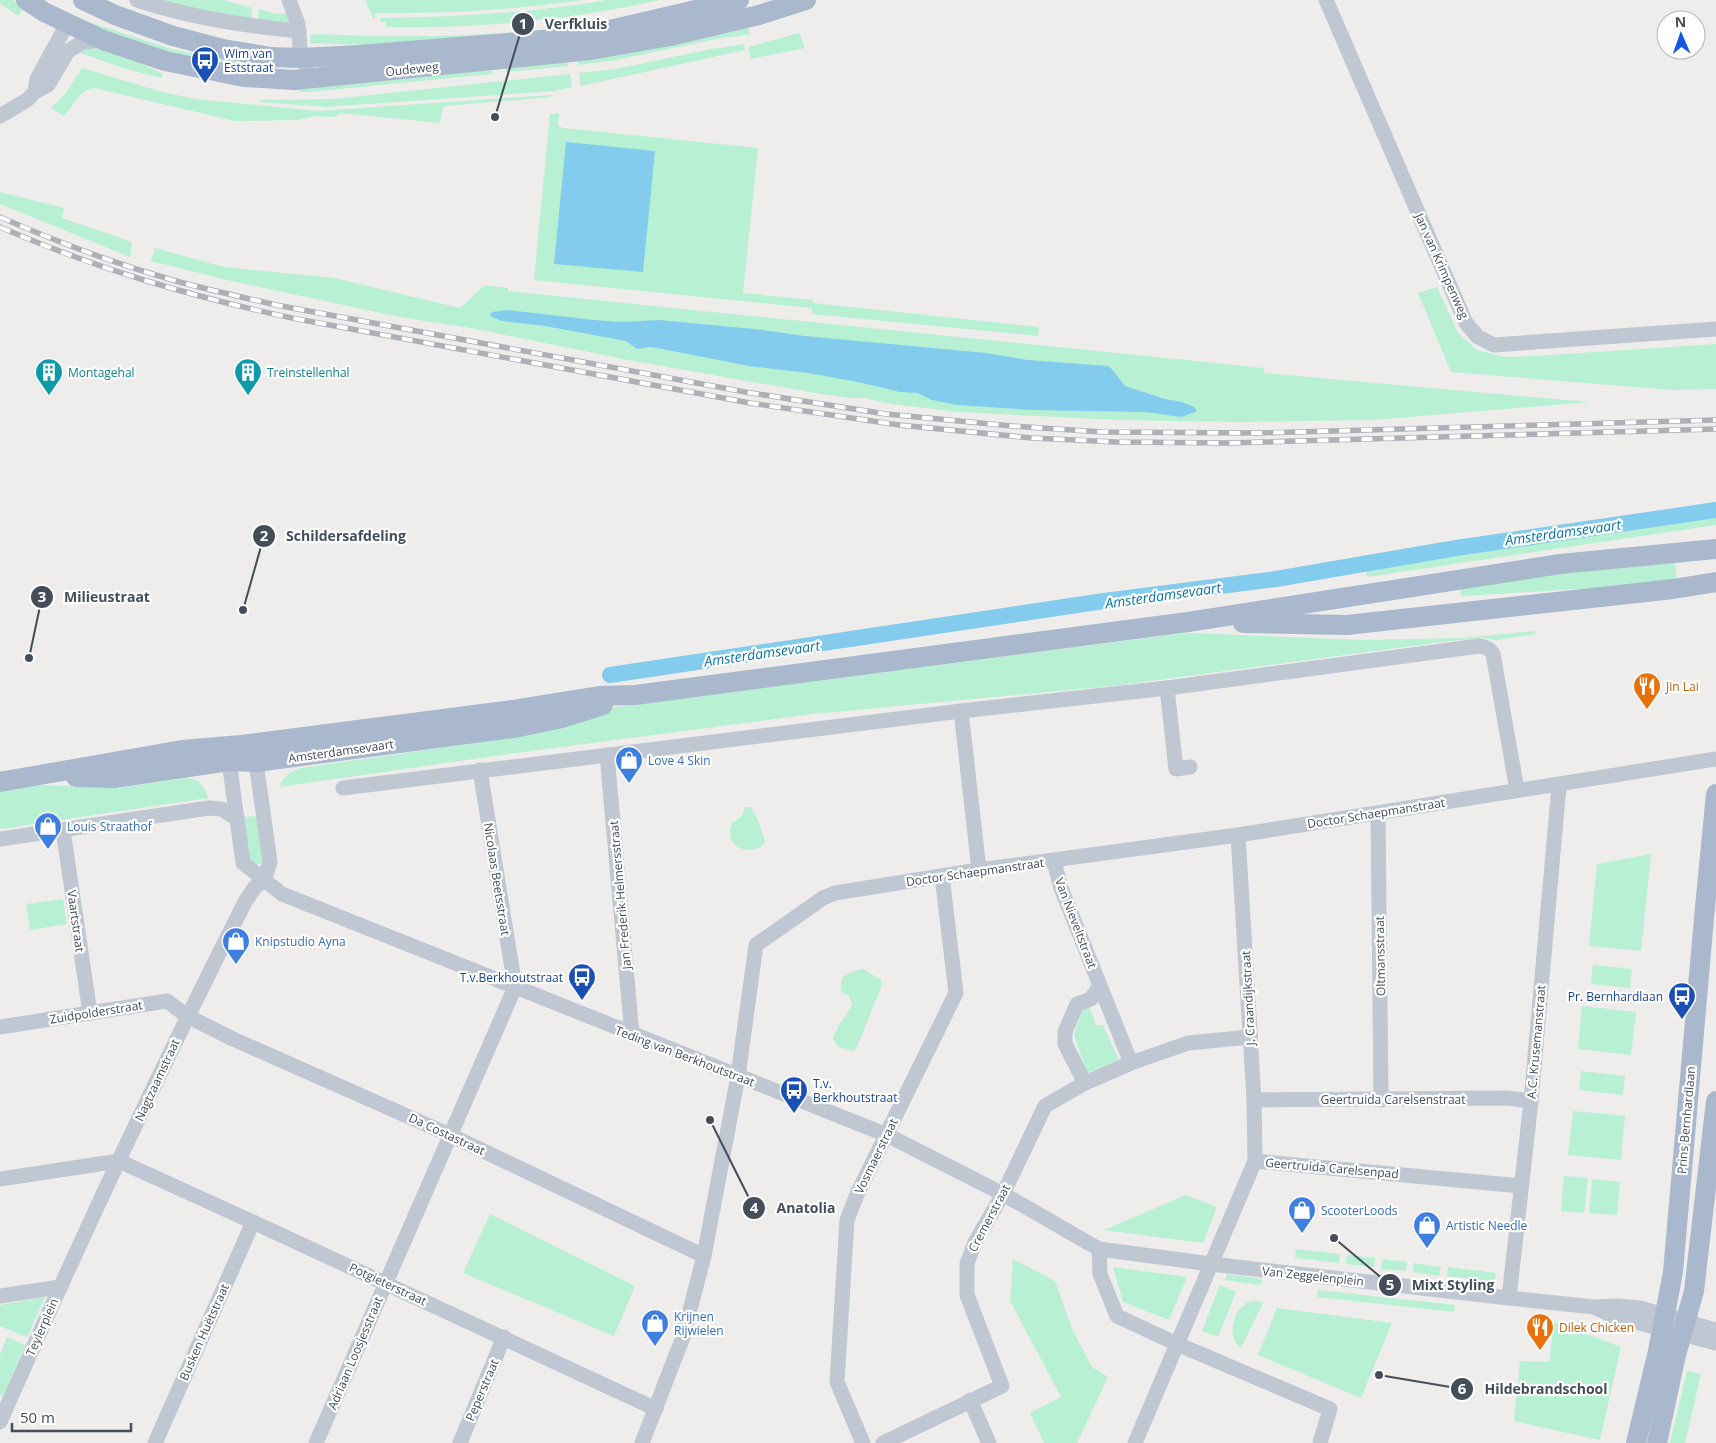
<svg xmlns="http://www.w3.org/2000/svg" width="1716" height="1443" viewBox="0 0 1716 1443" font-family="'Open Sans',sans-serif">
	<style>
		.green { fill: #b7f0d3 }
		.water { fill: #83ccee }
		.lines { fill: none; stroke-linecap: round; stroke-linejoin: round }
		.canal { stroke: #83ccee; stroke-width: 16 }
		.minor { stroke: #bfc7d2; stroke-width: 15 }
		.major { stroke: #aab8cd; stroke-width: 20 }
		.rail-casing { stroke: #aeb0b7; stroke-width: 5.5 }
		.rail { stroke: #fff; stroke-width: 4; stroke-dasharray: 11; stroke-linecap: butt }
		.labels { text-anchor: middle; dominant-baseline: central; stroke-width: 4.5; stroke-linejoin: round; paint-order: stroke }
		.transit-label { font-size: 12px; fill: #164399; stroke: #fff; text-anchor: start }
		.street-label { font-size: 12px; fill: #444d5a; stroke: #fff }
		.culture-label { font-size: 12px; fill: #0d838f; stroke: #fff; text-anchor: start }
		.food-label { font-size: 12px; fill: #c56008; stroke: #fff; text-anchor: start }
		.shop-label { font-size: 12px; fill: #366cbe; stroke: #fff; text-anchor: start }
		.water-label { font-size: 14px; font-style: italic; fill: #0775aa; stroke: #fff }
		.leader { fill: none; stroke: #444d5a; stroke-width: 2 }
		.callout-dot { fill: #444d5a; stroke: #fff; stroke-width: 2 }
		.mark-label { font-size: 15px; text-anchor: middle; font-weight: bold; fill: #fff }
		.callout-label { font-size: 14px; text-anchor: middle; font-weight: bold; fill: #444d5a; stroke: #fff; stroke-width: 4.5; stroke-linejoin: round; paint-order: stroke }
	</style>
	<rect width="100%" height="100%" fill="#efecec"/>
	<g class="green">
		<polygon points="0,0 13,0 24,7 18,16 0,3"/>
		<polygon points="152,0 224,0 252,8 251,21"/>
		<path d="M365,0H582C513,10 444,14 375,13V18H373Z"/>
		<path d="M607,0H660C570,20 479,29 386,27V22H381L380,18C457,17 532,13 607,0Z"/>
		<path d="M694,0H722L608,25L370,45L310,43V35L318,34C438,40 579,36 694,0Z"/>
		<polygon points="259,9 277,14 288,13 290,20 287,24 257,22"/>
		<polygon points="89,22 171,49 210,57 237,61 237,64 182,55 148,46 88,24"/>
		<polygon points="747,22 750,34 746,35 721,38 616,60 578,65 578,56"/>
		<polygon points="799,33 805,48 751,59 749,47"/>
		<polygon points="744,44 745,50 581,86 579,73 616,69 706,50"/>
		<path d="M90,48C115,48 140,64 163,74L161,78L123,68L81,53L84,50Z"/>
		<polygon points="568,57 568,66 506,72 505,62"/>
		<path d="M82,68L162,92L195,99L318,111L552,95L551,97L445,106L442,110L440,123L340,113L335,117L315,116L297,120L235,121L94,88C78,90 74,107 64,116L51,108L65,94Z"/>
		<polygon points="491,70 492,74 309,92 302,92 297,89"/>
		<polygon points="570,74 572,87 554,91 326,107 260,102 260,100 333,99"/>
		<polygon points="550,114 559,114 558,126 563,128 758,148 743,293 813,300 813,303 1039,327 1038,336 812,314 812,308 534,280"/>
		<polygon points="0,192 64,208 62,218 132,242 130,257 0,204"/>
		<polygon points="155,248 224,267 334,278 460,308 485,285 508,288 508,291 517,292 1264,368 1264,373 1589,402 1373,420 1241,422 1118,420 958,412 885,403 866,398 852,398 821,394 628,360 471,328 399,317 227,280 151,261"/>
		<polygon points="1437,287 1458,333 1477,350 1505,357 1535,356 1716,344 1716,389 1673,390 1451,372 1418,293"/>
		<polygon points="1716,509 1716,525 1367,577 1365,561"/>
		<polygon points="1675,563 1677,580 1614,587 1461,596 1460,586 1560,572"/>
		<path d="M1534,631L1536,634L1496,640L1482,638L1450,641L1113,686L813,714L508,754L280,787C283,776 290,772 301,768L518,737L609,708L1178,634L1192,633L1360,640L1463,638Z"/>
		<path d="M186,778C199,779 205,786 208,798L0,829V791L40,785L119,788Z"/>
		<polygon points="745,807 751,807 759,823 765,841 763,845 760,848 745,850 738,847 731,840 730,831 732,823 742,816"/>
		<polygon points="258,816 265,863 250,865 243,817"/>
		<polygon points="1651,854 1641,951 1589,946 1597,864"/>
		<polygon points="63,899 67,924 30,930 26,904"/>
		<polygon points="1593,965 1632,969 1630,988 1591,984"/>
		<path d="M863,969L881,980V987L859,1042L854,1051L838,1047L833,1038L838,1027L852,1005L849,996L841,992V980C847,973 853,971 863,969Z"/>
		<polygon points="1088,1004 1096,1025 1103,1025 1119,1060 1087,1073 1074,1034 1083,1010"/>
		<polygon points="1582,1006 1636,1012 1631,1055 1578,1049"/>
		<polygon points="1581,1071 1625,1076 1623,1095 1579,1090"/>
		<polygon points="1573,1111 1625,1116 1621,1160 1568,1155"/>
		<polygon points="1564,1176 1588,1178 1584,1213 1561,1211"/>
		<polygon points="1592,1179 1620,1182 1617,1215 1589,1213"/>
		<polygon points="1186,1195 1217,1207 1203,1243 1104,1230"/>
		<polygon points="490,1214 635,1286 614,1336 463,1273"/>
		<polygon points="1296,1249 1340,1254 1339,1263 1295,1258"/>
		<polygon points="1347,1255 1375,1258 1374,1267 1346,1264"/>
		<polygon points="1013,1259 1055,1281 1073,1331 1092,1367 1108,1377 1077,1443 1044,1443 1030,1413 1061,1397 1010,1301"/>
		<polygon points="1382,1259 1407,1262 1406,1271 1381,1269"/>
		<polygon points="1414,1263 1441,1267 1439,1276 1413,1272"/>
		<polygon points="1113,1267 1187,1277 1169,1320 1123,1302"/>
		<polygon points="1448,1267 1496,1273 1494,1282 1447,1276"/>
		<polygon points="1227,1274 1262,1279 1261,1285 1225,1280"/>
		<polygon points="1220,1285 1236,1292 1218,1337 1202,1331"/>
		<polygon points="1318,1290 1455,1305 1454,1312 1317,1297"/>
		<polygon points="45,1297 27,1337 0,1326 0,1305"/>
		<path d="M1259,1301L1263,1303L1241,1348C1227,1338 1232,1311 1247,1303C1250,1301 1256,1301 1259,1301Z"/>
		<polygon points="1277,1308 1392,1323 1361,1398 1258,1355"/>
		<polygon points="1554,1322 1621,1347 1600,1440 1514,1421 1520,1361 1549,1362"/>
		<polygon points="7,1337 25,1345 3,1397 0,1395 0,1355"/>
		<polygon points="1687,1371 1701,1374 1685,1443 1670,1443"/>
	</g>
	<g class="water">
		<polygon points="566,142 655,151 643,272 554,264"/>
		<polygon points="507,310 593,320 622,322 659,320 754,329 805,336 986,353 1028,360 1107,366 1110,367 1125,386 1165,399 1182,402 1194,407 1197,411 1182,417 1145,412 1031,410 957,405 932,400 917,393 900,392 858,382 808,373 749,366 657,348 649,347 637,349 626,341 545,326 502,321 490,316 492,312"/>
	</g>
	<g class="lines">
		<polyline class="canal" points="610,675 1104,601 1276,579 1456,548 1716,510"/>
		<g class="minor">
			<path d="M137,0C189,17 244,26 299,31"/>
			<polyline points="289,0 298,24 301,58 306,66"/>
			<polyline points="1326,0 1466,323 1478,337 1494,345 1716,329"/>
			<polyline points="35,92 37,79 67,24"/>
			<polyline points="0,116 27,100 35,92 48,85 68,51 83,42 103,40"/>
			<polyline points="1167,688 1176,769 1190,767"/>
			<polyline points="961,711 979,870"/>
			<polyline points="234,754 229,761 243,863 282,894 887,1135 1003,1194 1099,1249 1211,1264 1509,1298 1594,1307 1617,1306 1640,1308 1716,1330"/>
			<polyline points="607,755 632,1035"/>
			<path d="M343,788L961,711L1167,688L1479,646C1486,647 1489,648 1493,654L1517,790"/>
			<polyline points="1378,813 1381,1100"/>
			<polyline points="63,830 90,1013"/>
			<polyline points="1238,835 1254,1100 1255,1161"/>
			<polyline points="0,839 209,808 222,809 237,819"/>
			<polyline points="1054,861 1061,888 1131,1063 1085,1083 1065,1044 1065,1032 1077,1004 1091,999 1100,985"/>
			<polyline points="0,1027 167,1001 187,1016 233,1039 450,1135 704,1256"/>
			<polyline points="1131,1063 1188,1043 1250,1037"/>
			<polyline points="1254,1100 1506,1098 1531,1101"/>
			<polyline points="0,1179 119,1161 253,1222 656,1409"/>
			<polyline points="1099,1249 1100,1274 1117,1316 1177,1344 1330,1409 1320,1443"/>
			<polyline points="0,1296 60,1287"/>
			<polyline points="1509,1298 1531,1101 1559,786"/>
			<polyline points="1598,1309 1613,1316 1716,1343"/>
			<polyline points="970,1400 989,1443"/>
			<path d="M0,1422C77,1247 158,1073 245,902L255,887L264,881L270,862L256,762L249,754"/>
			<polyline points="155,1443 253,1222"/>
			<polyline points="316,1443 515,987 480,770"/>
			<polyline points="460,1443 504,1337"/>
			<polyline points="642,1443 683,1337 704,1256 738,1076 756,945 823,898 835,893 979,870 1238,835 1716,759"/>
			<polyline points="863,1443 837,1382 847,1220 858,1192 956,993 942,876"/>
			<polyline points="883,1443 1002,1386 967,1295 967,1264 975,1242 1003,1194 1045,1106 1085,1083"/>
			<polyline points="1135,1443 1255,1161 1521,1186"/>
		</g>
		<g class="major">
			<polyline points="26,0 44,12 103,40 165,61 244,77 294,80 591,50 670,36 759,15 806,0"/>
			<polyline points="83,0 115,15 173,36 223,49 271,57 301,58 358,55 568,38 601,32 739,0"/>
			<polyline points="1243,623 1347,625 1673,589 1716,582"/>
			<polyline points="76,777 114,778 229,761 256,762 514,728 562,718 603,705"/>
			<polyline points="0,782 182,750 241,745 512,710 599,696 635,695 1188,622 1560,564 1716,549"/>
			<polyline points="1636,1443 1658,1351 1673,1272 1705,907 1716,794"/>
			<polyline points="1657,1443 1676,1355 1694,1291 1716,1101"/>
		</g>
		<g class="rail-casing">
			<g id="rail">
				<path d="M0,217C57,242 116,264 176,281C209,290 242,297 276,305L745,392L886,414L1012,426L1102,432L1258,433L1716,420"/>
				<path d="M0,227C97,269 189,296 292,318L750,403L899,425L1032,438L1116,442L1229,443L1716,429"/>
			</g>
		</g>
		<use href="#rail" class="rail"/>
	</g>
	<defs>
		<g id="bus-pin" transform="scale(1.4375)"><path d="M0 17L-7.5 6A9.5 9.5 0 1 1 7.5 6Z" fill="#1a4fb4" stroke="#fff"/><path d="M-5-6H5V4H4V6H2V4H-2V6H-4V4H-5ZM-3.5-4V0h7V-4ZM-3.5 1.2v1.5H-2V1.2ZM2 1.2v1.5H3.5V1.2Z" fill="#fff"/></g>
		<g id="building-pin" transform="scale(1.4375)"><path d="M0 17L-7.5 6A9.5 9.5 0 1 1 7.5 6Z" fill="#0f9aa8" stroke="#fff"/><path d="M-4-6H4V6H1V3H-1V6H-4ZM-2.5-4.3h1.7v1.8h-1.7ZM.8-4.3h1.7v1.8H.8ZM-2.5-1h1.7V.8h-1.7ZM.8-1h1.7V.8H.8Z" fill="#fff"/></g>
		<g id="restaurant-pin" transform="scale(1.4375)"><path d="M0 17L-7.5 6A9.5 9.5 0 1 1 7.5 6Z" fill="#e8710a" stroke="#fff"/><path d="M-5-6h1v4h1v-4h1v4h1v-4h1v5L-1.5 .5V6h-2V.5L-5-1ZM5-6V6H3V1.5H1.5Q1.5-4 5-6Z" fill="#fff"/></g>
		<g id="shop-pin" transform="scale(1.4375)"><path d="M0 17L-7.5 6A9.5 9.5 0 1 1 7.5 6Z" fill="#3f7fe0" stroke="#fff"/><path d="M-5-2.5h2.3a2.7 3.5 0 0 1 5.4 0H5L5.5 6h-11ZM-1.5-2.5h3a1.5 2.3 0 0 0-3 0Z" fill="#fff"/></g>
	</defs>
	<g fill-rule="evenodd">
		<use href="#bus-pin" x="205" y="60"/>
		<use href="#building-pin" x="49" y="372"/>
		<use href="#building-pin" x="248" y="372"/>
		<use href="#restaurant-pin" x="1647" y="686"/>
		<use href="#shop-pin" x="629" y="760"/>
		<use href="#shop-pin" x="48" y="826"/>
		<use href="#shop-pin" x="236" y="941"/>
		<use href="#bus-pin" x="582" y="977"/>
		<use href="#bus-pin" x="1682" y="996"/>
		<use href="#bus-pin" x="794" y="1090"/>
		<use href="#shop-pin" x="1302" y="1210"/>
		<use href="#shop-pin" x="1427" y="1225"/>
		<use href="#shop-pin" x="655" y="1323"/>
		<use href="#restaurant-pin" x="1540" y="1327"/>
	</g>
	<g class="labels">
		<g class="transit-label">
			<text x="224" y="53">Wim van<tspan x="224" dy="14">Eststraat</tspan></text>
			<text x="563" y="977" text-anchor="end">T.v.Berkhoutstraat</text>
			<text x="1663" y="996" text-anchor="end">Pr. Bernhardlaan</text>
			<text x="813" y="1083">T.v.<tspan x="813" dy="14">Berkhoutstraat</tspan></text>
		</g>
		<g class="street-label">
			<text transform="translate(412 69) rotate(-6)">Oudeweg</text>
			<text transform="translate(1442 266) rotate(66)">Jan van Krimpenweg</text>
			<text transform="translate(341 751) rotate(-8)">Amsterdamsevaart</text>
			<text transform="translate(1376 813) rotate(-9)">Doctor Schaepmanstraat</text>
			<text transform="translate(975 872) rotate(-8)">Doctor Schaepmanstraat</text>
			<text transform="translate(497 879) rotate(81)">Nicolaas Beetsstraat</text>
			<text transform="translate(620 895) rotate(-95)">Jan Frederik Helmersstraat</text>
			<text transform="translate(76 921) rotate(82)">Vaartstraat</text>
			<text transform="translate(1076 923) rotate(69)">Van Nieveltstraat</text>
			<text transform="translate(1380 956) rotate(-91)">Oltmansstraat</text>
			<text transform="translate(1248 998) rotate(-93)">J. Craandijkstraat</text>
			<text transform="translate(96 1012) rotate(-9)">Zuidpolderstraat</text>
			<text transform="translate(1536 1042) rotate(-85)">A.C. Krusemanstraat</text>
			<text transform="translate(685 1056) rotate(21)">Teding van Berkhoutstraat</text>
			<text transform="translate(157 1080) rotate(-65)">Nagtzaamstraat</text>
			<text x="1393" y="1099">Geertruida Carelsenstraat</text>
			<text transform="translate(1686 1120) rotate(-85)">Prins Bernhardlaan</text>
			<text transform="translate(447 1134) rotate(25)">Da Costastraat</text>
			<text transform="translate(876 1156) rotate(-64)">Vosmaerstraat</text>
			<text transform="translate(1332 1168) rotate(5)">Geertruida Carelsenpad</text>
			<text transform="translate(989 1218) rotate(-62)">Cremerstraat</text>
			<text transform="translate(1313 1276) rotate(6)">Van Zeggelenplein</text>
			<text transform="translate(388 1284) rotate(25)">Potgieterstraat</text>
			<text transform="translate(42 1327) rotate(-66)">Teylerplein</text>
			<text transform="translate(204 1332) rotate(-66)">Busken Huëtstraat</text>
			<text transform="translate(355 1353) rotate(-67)">Adriaan Loosjesstraat</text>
			<text transform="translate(482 1390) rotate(-67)">Peperstraat</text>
		</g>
		<g class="culture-label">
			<text x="68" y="372">Montagehal</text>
			<text x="267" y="372">Treinstellenhal</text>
		</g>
		<g class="food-label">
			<text x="1666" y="686">Jin Lai</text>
			<text x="1559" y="1327">Dilek Chicken</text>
		</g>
		<g class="shop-label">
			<text x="648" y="760">Love 4 Skin</text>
			<text x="67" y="826">Louis Straathof</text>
			<text x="255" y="941">Knipstudio Ayna</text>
			<text x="1321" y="1210">ScooterLoods</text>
			<text x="1446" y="1225">Artistic Needle</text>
			<text x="674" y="1316">Krijnen<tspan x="674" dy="14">Rijwielen</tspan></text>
		</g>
		<g class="water-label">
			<text transform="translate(1563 532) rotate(-8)">Amsterdamsevaart</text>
			<text transform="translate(1163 595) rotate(-8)">Amsterdamsevaart</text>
			<text transform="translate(762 653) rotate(-8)">Amsterdamsevaart</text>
		</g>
	</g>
	<path class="leader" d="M495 117L523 24M243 610L264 536M29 658L42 597M710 1120L754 1208M1334 1238L1390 1285M1379 1375L1462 1389"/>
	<g class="callout-dot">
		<circle cx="495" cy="117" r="5"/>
		<circle cx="243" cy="610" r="5"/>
		<circle cx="29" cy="658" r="5"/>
		<circle cx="710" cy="1120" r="5"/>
		<circle cx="1334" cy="1238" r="5"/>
		<circle cx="1379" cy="1375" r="5"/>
		<circle cx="523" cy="24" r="12"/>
		<circle cx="264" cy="536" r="12"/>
		<circle cx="42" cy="597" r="12"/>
		<circle cx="754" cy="1208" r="12"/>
		<circle cx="1390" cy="1285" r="12"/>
		<circle cx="1462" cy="1389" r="12"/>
	</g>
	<g class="mark-label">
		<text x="523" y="29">1</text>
		<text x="264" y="541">2</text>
		<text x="42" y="602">3</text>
		<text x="754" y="1213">4</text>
		<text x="1390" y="1290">5</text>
		<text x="1462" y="1394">6</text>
	</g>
	<g class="callout-label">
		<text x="576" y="29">Verfkluis</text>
		<text x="346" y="541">Schildersafdeling</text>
		<text x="107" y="602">Milieustraat</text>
		<text x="806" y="1213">Anatolia</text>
		<text x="1453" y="1290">Mixt Styling</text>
		<text x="1546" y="1394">Hildebrandschool</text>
	</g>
	<g transform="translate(1681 35) rotate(358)"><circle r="24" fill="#ffffff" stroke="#b4b8bd"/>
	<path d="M0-4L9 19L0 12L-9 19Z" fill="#1256e3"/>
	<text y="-8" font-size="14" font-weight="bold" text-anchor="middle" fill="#444d5a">N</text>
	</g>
	<path d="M12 1423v8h119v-8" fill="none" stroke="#444d5a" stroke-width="2.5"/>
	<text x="20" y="1423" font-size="15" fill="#444d5a" stroke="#ffffff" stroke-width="4" paint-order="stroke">50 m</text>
</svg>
